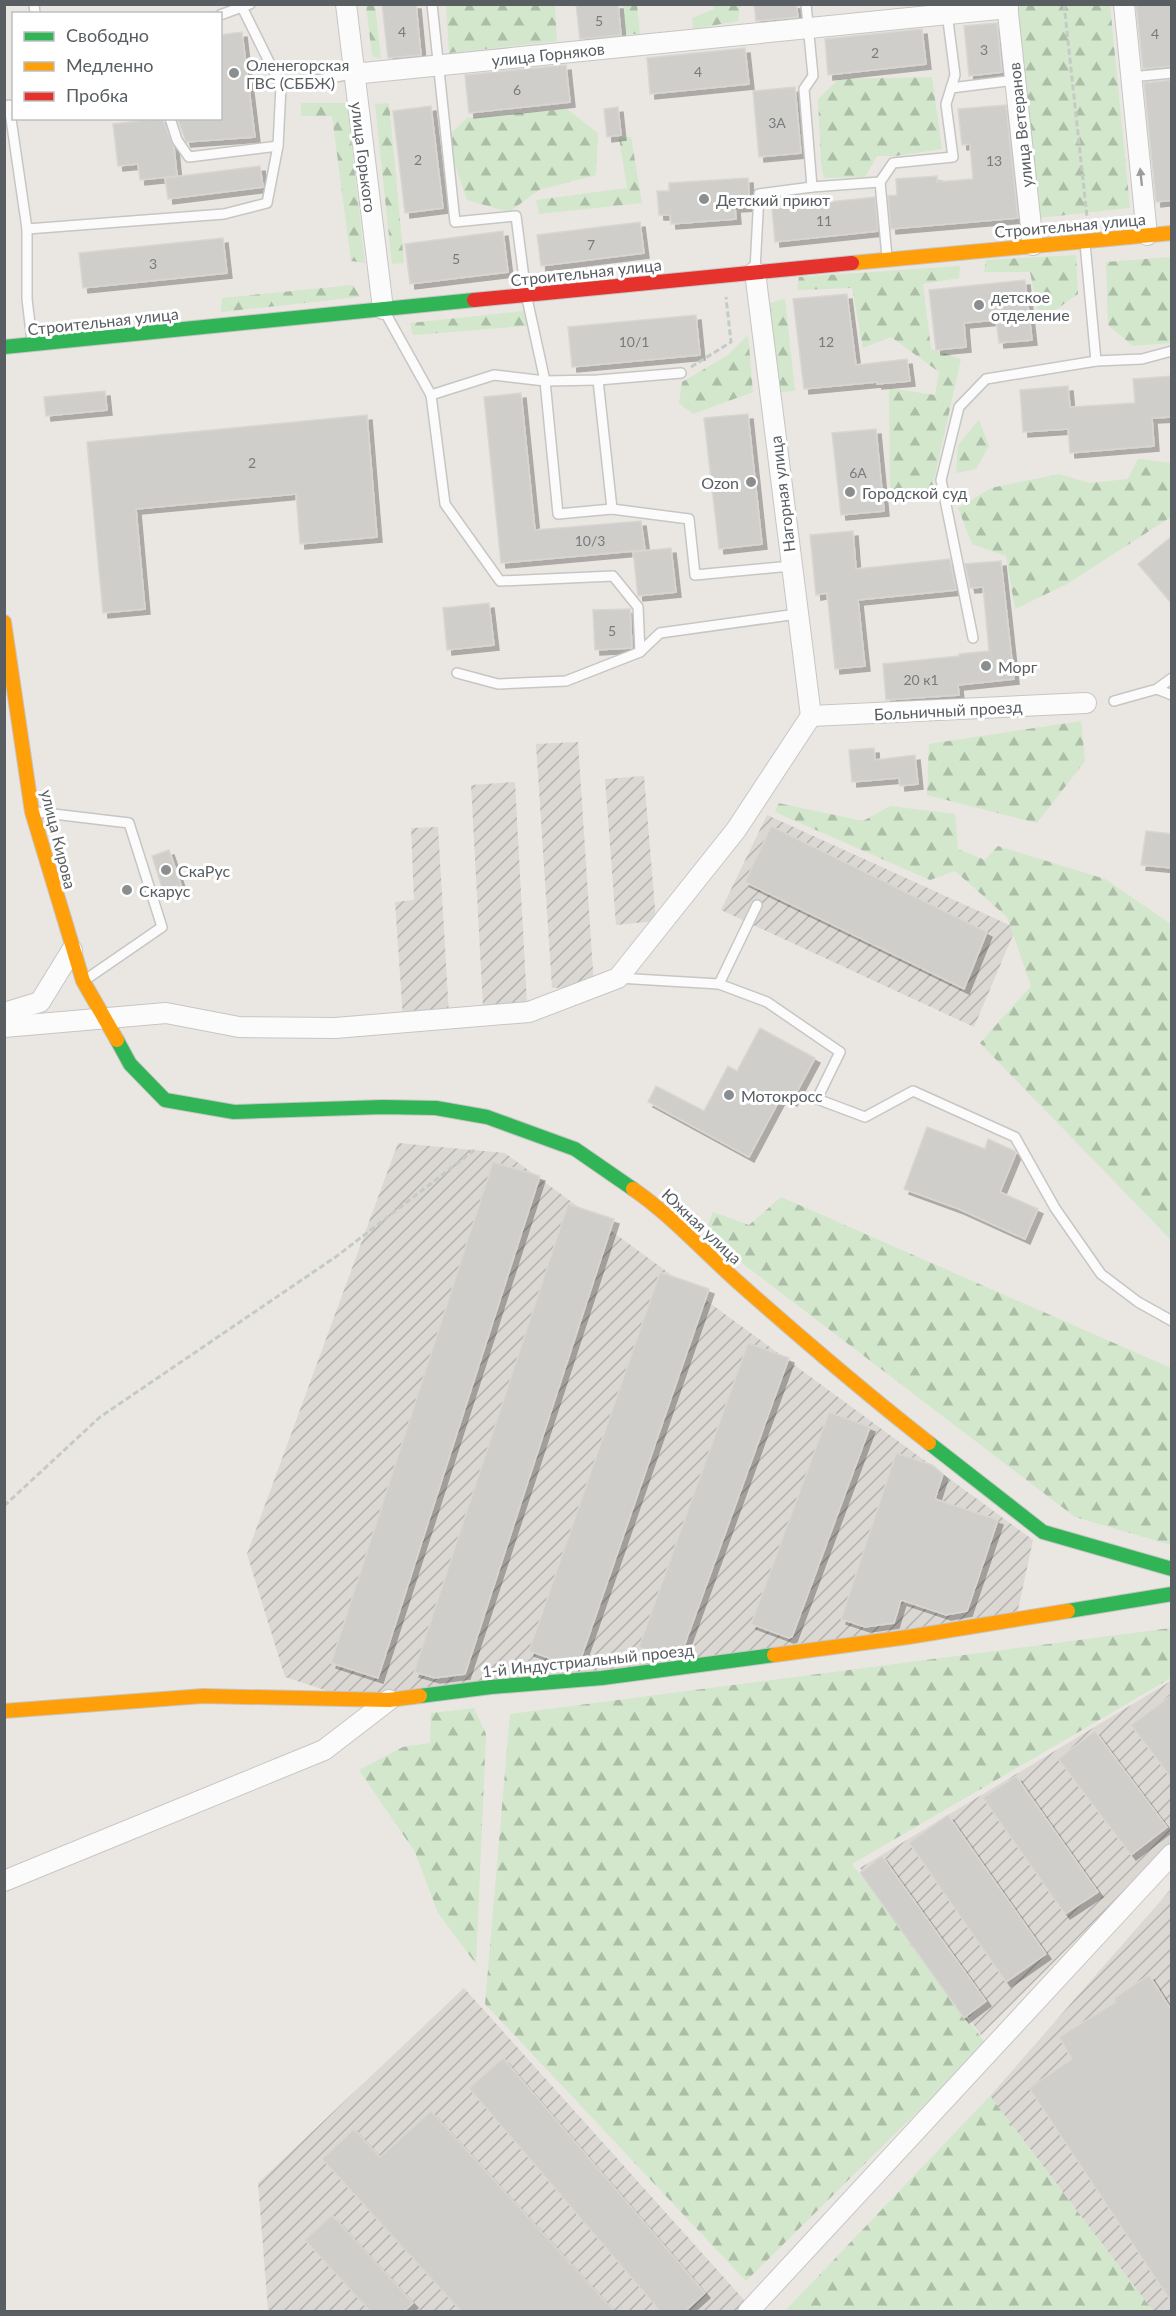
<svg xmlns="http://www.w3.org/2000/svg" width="1176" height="2316" viewBox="0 0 1176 2316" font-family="Lato,sans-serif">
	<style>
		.industrial { fill: url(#industrial-furrows) }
		.forest { fill: url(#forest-firs) }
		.building { fill: #d0cecb; stroke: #d9d6d2; stroke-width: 1.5; filter: url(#shadow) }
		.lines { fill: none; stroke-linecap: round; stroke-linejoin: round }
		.lane-casing { stroke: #c6c6c5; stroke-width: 12 }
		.street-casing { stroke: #c6c6c5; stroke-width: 22 }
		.fast-casing { stroke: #c7c6c6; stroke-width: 16 }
		.slow-casing { stroke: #c7c6c6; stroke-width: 16 }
		.jam-casing { stroke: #c7c6c6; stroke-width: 16 }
		.path { stroke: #c4cbc7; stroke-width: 3; stroke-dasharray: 6 3; stroke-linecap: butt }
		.lane { stroke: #fcfbfb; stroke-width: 9 }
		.street { stroke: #fcfbfb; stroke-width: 20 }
		.fast { stroke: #30b455; stroke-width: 14 }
		.slow { stroke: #ff9f0a; stroke-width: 14 }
		.jam { stroke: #e5322d; stroke-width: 14 }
		.oneway { fill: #9a9d9f }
		.poi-dot { fill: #8b8e8f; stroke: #fff; stroke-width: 2 }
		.labels { text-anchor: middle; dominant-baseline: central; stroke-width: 6; stroke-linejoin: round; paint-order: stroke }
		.number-label { font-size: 14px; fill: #777b7d }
		.street-label { font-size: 16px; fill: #585e62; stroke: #fff }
		.poi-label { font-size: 16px; fill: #585e62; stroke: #fff; text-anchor: start }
	</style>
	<defs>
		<pattern id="industrial-furrows" width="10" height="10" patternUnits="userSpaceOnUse" patternTransform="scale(1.5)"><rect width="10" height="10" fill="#dbd8d3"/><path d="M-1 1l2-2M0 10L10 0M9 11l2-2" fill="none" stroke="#b4b2af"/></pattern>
		<pattern id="forest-firs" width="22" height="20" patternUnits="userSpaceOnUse" patternTransform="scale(1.5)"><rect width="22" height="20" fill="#d2e7cb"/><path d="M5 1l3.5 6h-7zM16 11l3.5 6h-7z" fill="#adbea8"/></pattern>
		<filter id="shadow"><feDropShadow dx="5" dy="5" stdDeviation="0" flood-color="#0004"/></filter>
	</defs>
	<rect width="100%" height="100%" fill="#eae7e2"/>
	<g class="industrial">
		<polygon points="578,742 594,986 552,988 536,744"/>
		<polygon points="644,776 656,921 616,925 605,779"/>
		<polygon points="515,782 527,1004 483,1006 471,785"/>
		<polygon points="767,815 1016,928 974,1027 721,910"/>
		<polygon points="438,827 449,1015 403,1018 395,902 414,900 411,828"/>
		<polygon points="398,1143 505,1153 1033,1540 1016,1619 374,1706 285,1677 247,1554"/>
		<polygon points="1171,1681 1171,1845 981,2035 860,1868"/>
		<polygon points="1171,1889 1171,2311 1153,2311 990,2096"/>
		<polygon points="464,1988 746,2302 734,2312 268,2311 258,2183"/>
	</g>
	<g class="forest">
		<polygon points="366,5 375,5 381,59 372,56"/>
		<polygon points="446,5 555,5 557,41 449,53"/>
		<polygon points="623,5 637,5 640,34 626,34"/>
		<polygon points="714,5 740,5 738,21 693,29 692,18 714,9"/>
		<polygon points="1016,5 1110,5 1130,208 1039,218"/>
		<polygon points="932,77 942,149 895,156 877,156 865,177 824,178 821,164 818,99 839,79"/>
		<polygon points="301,103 347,103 365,263 351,261 332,116 301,116"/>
		<polygon points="389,103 404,263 392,264 375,104"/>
		<polygon points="567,109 598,133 596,175 539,190 509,212 467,200 446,138 467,118"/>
		<polygon points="631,137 642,203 539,214 536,200 627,188 619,138"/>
		<polygon points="1076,255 1078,294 1040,321 1030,272 984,272 986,260"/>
		<polygon points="1171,257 1171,343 1133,346 1108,325 1106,262"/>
		<polygon points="960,266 959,278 923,284 931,349 961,359 930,498 890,496 889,388 935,395 939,372 891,337 863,348 852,288 797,290 799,277"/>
		<polygon points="353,285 360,297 221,312 222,298"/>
		<polygon points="785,299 795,391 780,392 769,303"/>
		<polygon points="534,310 537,325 413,335 410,323"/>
		<polygon points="748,335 753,392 693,414 679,403 682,382 728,355"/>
		<polygon points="979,420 989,446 976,469 956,473 958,445"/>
		<polygon points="1138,459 1171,463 1171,517 1067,584 1015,609 1006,556 972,544 958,508 991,488 1059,474 1089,483 1128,479"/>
		<polygon points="1081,721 1085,761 1037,823 927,795 929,744"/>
		<polygon points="778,803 863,821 890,806 955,814 958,849 985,860 998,846 1105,879 1171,924 1171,1240 980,1043 1031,986 1007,917 955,871 930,880 775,812"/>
		<polygon points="781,1197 1171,1368 1171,1545 1075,1517 704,1234 713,1212 749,1225"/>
		<polygon points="1171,1628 1171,1678 852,1864 986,2044 746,2281 485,2004 510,1714"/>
		<polygon points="474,1708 486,1734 476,1964 438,1913 415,1852 359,1770 403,1747 430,1743 431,1713"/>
		<polygon points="990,2096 1153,2311 785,2311"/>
	</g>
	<g class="building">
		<polygon points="382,4 416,4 421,55 388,58"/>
		<polygon points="576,4 618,4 621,35 580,39"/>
		<polygon points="754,4 796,4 798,17 756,21"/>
		<polygon points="1136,4 1172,4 1172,66 1143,69"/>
		<polygon points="997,23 1002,72 969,76 964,26"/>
		<polygon points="922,29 926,64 828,75 825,39"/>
		<polygon points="242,32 255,137 186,142 177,118 220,118 220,35"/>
		<polygon points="745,48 749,84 650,94 647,58"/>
		<polygon points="566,65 570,102 469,113 465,75"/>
		<polygon points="1172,80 1172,200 1156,202 1144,83"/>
		<polygon points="795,87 801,153 759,157 753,91"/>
		<polygon points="1006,105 1018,218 891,229 888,196 897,195 896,179 937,176 937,182 973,179 970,144 962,145 958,109"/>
		<polygon points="431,106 443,208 405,213 393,111"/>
		<polygon points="618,107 621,135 607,137 604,109"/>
		<polygon points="162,118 174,147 177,176 140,180 138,164 118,166 113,124"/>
		<polygon points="260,166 263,187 168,199 165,178"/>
		<polygon points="748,178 750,206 735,207 736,219 671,224 670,215 659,215 657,191 669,191 669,183"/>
		<polygon points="875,197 878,231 775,242 772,208"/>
		<polygon points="640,222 644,253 541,266 537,235"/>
		<polygon points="503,231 508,272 410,284 405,244"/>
		<polygon points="223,238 227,273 83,288 79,253"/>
		<polygon points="1025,280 1032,340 999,343 996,320 964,323 966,347 936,350 929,290"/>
		<polygon points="847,294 856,365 907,359 910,381 877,384 877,382 804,389 793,299"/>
		<polygon points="696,315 700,355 572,367 568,327"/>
		<polygon points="1172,376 1172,417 1152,418 1154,446 1070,453 1068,429 1023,432 1020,390 1068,386 1070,407 1135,403 1133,379"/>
		<polygon points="105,391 107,410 46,416 44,397"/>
		<polygon points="521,393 535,530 641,521 645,550 501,563 484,397"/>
		<polygon points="748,414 762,544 719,549 704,418"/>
		<polygon points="367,415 377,537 300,544 296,494 136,509 145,609 103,613 87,442"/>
		<polygon points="876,429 884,511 841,515 832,433"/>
		<polygon points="853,531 856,569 950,559 956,590 858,600 865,666 835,669 827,593 816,595 810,535"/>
		<polygon points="1172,536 1172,604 1138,564"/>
		<polygon points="671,548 676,592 638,596 633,552"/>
		<polygon points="1001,561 1014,679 958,685 959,695 886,700 883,664 959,656 959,654 989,651 983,587 970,588 965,564"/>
		<polygon points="489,603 494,645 447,650 443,608"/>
		<polygon points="630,609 632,648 595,650 593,610"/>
		<polygon points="874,748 875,760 915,755 918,784 900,786 899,778 852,782 849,750"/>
		<polygon points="771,826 987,932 964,989 745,882"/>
		<polygon points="1146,831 1172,834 1172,868 1141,865"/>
		<polygon points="169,850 181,885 163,891 152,856"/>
		<polygon points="760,1028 815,1058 792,1101 782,1095 749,1157 648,1102 656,1086 704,1111 728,1066 737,1071"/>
		<polygon points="927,1127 985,1149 988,1139 1015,1151 1016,1153 1000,1192 1038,1209 1025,1239 959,1209 904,1189"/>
		<polygon points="493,1162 540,1176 378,1678 331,1663"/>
		<polygon points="568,1204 614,1219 465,1674 435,1678 414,1672"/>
		<polygon points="660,1272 709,1289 579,1664 569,1665 529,1651"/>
		<polygon points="748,1343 789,1358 682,1652 660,1655 639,1647"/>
		<polygon points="829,1412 870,1427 792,1637 789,1638 751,1624"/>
		<polygon points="896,1453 932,1465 943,1474 935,1499 998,1520 967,1611 946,1615 901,1600 894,1623 865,1627 841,1619"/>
		<polygon points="1172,1695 1172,1779 1131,1725"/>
		<polygon points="1095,1731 1167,1827 1131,1855 1058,1759"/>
		<polygon points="1016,1776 1098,1892 1065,1914 983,1798"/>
		<polygon points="948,1815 1046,1954 1006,1982 909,1843"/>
		<polygon points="882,1856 986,2001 964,2018 860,1873"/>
		<polygon points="1149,1975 1172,2011 1172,2303 1029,2088 1072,2059 1059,2037 1116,2002 1114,1998"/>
		<polygon points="503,2058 705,2293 684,2312 661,2312 469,2088"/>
		<polygon points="431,2111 615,2312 462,2312 322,2159 354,2129 380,2157"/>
		<polygon points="332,2215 413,2303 403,2312 371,2312 305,2240"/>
	</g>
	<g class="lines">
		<g class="lane-casing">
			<g id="lane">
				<polyline points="34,4 35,14"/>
				<polyline points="432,4 455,222 516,216 526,294 545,381 598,380 681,373"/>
				<polyline points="242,7 281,86"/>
				<polyline points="220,15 250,4"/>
				<polyline points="1131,77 1172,73"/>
				<polyline points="951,88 1015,80"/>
				<polyline points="9,105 27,229 27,299 32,341"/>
				<polyline points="170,118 177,140 189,157 278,146 281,86 353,74"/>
				<polyline points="880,182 887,257"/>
				<polyline points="812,187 880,182 893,163 953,157 946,104 955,75 947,13"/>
				<polyline points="27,229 224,214 267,203 278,146"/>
				<polyline points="755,270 759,194 812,187 804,89 813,76 806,4"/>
				<polyline points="386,314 431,395 445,504 500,581 613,576 638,607 640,652"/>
				<polyline points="1096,361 1142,359 1172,351"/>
				<polyline points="598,380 612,509"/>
				<polyline points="431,395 494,375 545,381 558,514 612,509 689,519 695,575 791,566"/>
				<polyline points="973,638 941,480 959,407 986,379 1096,361 1085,243"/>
				<polyline points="457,673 498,684 566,681 640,652 660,633 797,614"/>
				<polyline points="1172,678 1157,689 1172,695"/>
				<polyline points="1114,701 1157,689"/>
				<polyline points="37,812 129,823 162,927 85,980"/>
				<polyline points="618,978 719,984 767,1002 840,1052 817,1099 865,1117 913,1091 1015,1137 1055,1208 1101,1274 1138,1302 1172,1321"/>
				<polyline points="719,984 757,905"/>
			</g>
		</g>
		<g class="street-casing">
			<g id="street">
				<polyline points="346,4 383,309"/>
				<polyline points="1007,4 1033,245"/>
				<polyline points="1124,4 1147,235"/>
				<polyline points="353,74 1008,8"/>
				<polyline points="755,272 811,716"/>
				<polyline points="811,716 1086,703"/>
				<polyline points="4,1013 40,1002 72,950"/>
				<polyline points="4,1027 166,1013 239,1027 335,1028 529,1012 618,978 736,830 811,716"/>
				<polyline points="4,1881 324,1750 389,1700"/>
				<polyline points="748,2312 1172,1854"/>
			</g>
		</g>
		<g class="fast-casing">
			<g id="fast">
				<polyline points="4,347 474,300"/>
				<polyline points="117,1040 130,1064 165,1100 234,1112 383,1107 436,1108 487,1117 575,1149 633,1189"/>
				<polyline points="929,1443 1043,1532 1172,1569"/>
				<polyline points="1068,1611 1172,1594"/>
				<polyline points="420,1696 491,1687 602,1678 774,1655"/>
			</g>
		</g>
		<g class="slow-casing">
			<g id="slow">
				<polyline points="852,263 1172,233"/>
				<polyline points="4,622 32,812 83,981 117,1040"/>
				<path d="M633,1189C672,1216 703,1251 739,1283C801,1338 864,1392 929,1443"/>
				<polyline points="774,1655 908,1637 1068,1611"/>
				<polyline points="4,1711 203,1696 389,1700 420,1696"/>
			</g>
		</g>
		<g class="jam-casing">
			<polyline id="jam" points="474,300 852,263"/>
		</g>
		<g class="path">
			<polyline points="1064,4 1087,217"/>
			<polyline points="691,367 731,342 726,297"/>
			<polyline points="4,1506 100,1417 337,1256 477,1148"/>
		</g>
		<use href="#lane" class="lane"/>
		<use href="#street" class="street"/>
		<use href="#fast" class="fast"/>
		<use href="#slow" class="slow"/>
		<use href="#jam" class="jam"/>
	</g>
	<defs><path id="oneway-solid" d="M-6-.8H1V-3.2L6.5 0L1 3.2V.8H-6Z" transform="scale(1.5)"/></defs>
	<use class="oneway" href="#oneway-solid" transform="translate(1141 177) rotate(-96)"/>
	<g class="poi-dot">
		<circle cx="234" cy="73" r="6"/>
		<circle cx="704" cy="199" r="6"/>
		<circle cx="979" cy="305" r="6"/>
		<circle cx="751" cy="482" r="6"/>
		<circle cx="850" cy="492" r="6"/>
		<circle cx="986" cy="666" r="6"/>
		<circle cx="166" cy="870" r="6"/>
		<circle cx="127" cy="890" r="6"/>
		<circle cx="729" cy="1095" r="6"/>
	</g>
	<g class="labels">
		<g class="number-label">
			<text x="599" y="20">5</text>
			<text x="402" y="31">4</text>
			<text x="1155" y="33">4</text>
			<text x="984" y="49">3</text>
			<text x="875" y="52">2</text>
			<text x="698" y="71">4</text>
			<text x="517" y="89">6</text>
			<text x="777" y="122">3А</text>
			<text x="418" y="159">2</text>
			<text x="994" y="160">13</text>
			<text x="824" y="220">11</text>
			<text x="591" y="244">7</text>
			<text x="456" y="258">5</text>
			<text x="153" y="263">3</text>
			<text x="634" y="341">10/1</text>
			<text x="826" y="341">12</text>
			<text x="252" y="462">2</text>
			<text x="858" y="472">6А</text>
			<text x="590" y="540">10/3</text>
			<text x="612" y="630">5</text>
			<text x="921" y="679">20 к1</text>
		</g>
		<g class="street-label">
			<text transform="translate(548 54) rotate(-6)">улица Горняков</text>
			<text transform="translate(1020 125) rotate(-96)">улица Ветеранов</text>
			<text transform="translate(364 157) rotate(83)">улица Горького</text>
			<text transform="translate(1070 225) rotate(-5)">Строительная улица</text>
			<text transform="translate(586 272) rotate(-6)">Строительная улица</text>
			<text transform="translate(103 321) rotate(-6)">Строительная улица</text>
			<text transform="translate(782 494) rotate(-97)">Нагорная улица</text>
			<text transform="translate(948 710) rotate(-3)">Больничный проезд</text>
			<text transform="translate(59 839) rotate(76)">улица Кирова</text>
			<text transform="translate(702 1226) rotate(43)">Южная улица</text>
			<text transform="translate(588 1660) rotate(-6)">1-й Индустриальный проезд</text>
		</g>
		<g class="poi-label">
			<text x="246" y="64">Оленегорская<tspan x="246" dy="18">ГВС (СББЖ)</tspan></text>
			<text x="716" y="199">Детский приют</text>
			<text x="991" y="296">детское<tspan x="991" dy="18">отделение</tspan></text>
			<text x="739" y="482" text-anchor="end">Ozon</text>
			<text x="862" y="492">Городской суд</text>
			<text x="998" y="666">Морг</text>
			<text x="178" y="870">СкаРус</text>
			<text x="139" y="890">Скарус</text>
			<text x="741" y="1095">Мотокросс</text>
		</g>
	</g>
	<rect width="1176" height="2316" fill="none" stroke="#585e62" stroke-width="12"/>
	<rect x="12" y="12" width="210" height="108" fill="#ffffff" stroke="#bcbfc0" stroke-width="1.5"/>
	<rect x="24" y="32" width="30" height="9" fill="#30b455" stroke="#bcbfc0" stroke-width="1.5"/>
	<text x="66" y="42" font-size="18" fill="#585e62">Свободно</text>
	<rect x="24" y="62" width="30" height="9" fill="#ff9f0a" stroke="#bcbfc0" stroke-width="1.5"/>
	<text x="66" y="72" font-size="18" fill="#585e62">Медленно</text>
	<rect x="24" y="92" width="30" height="9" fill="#e5322d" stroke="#bcbfc0" stroke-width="1.5"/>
	<text x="66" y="102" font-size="18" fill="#585e62">Пробка</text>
</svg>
